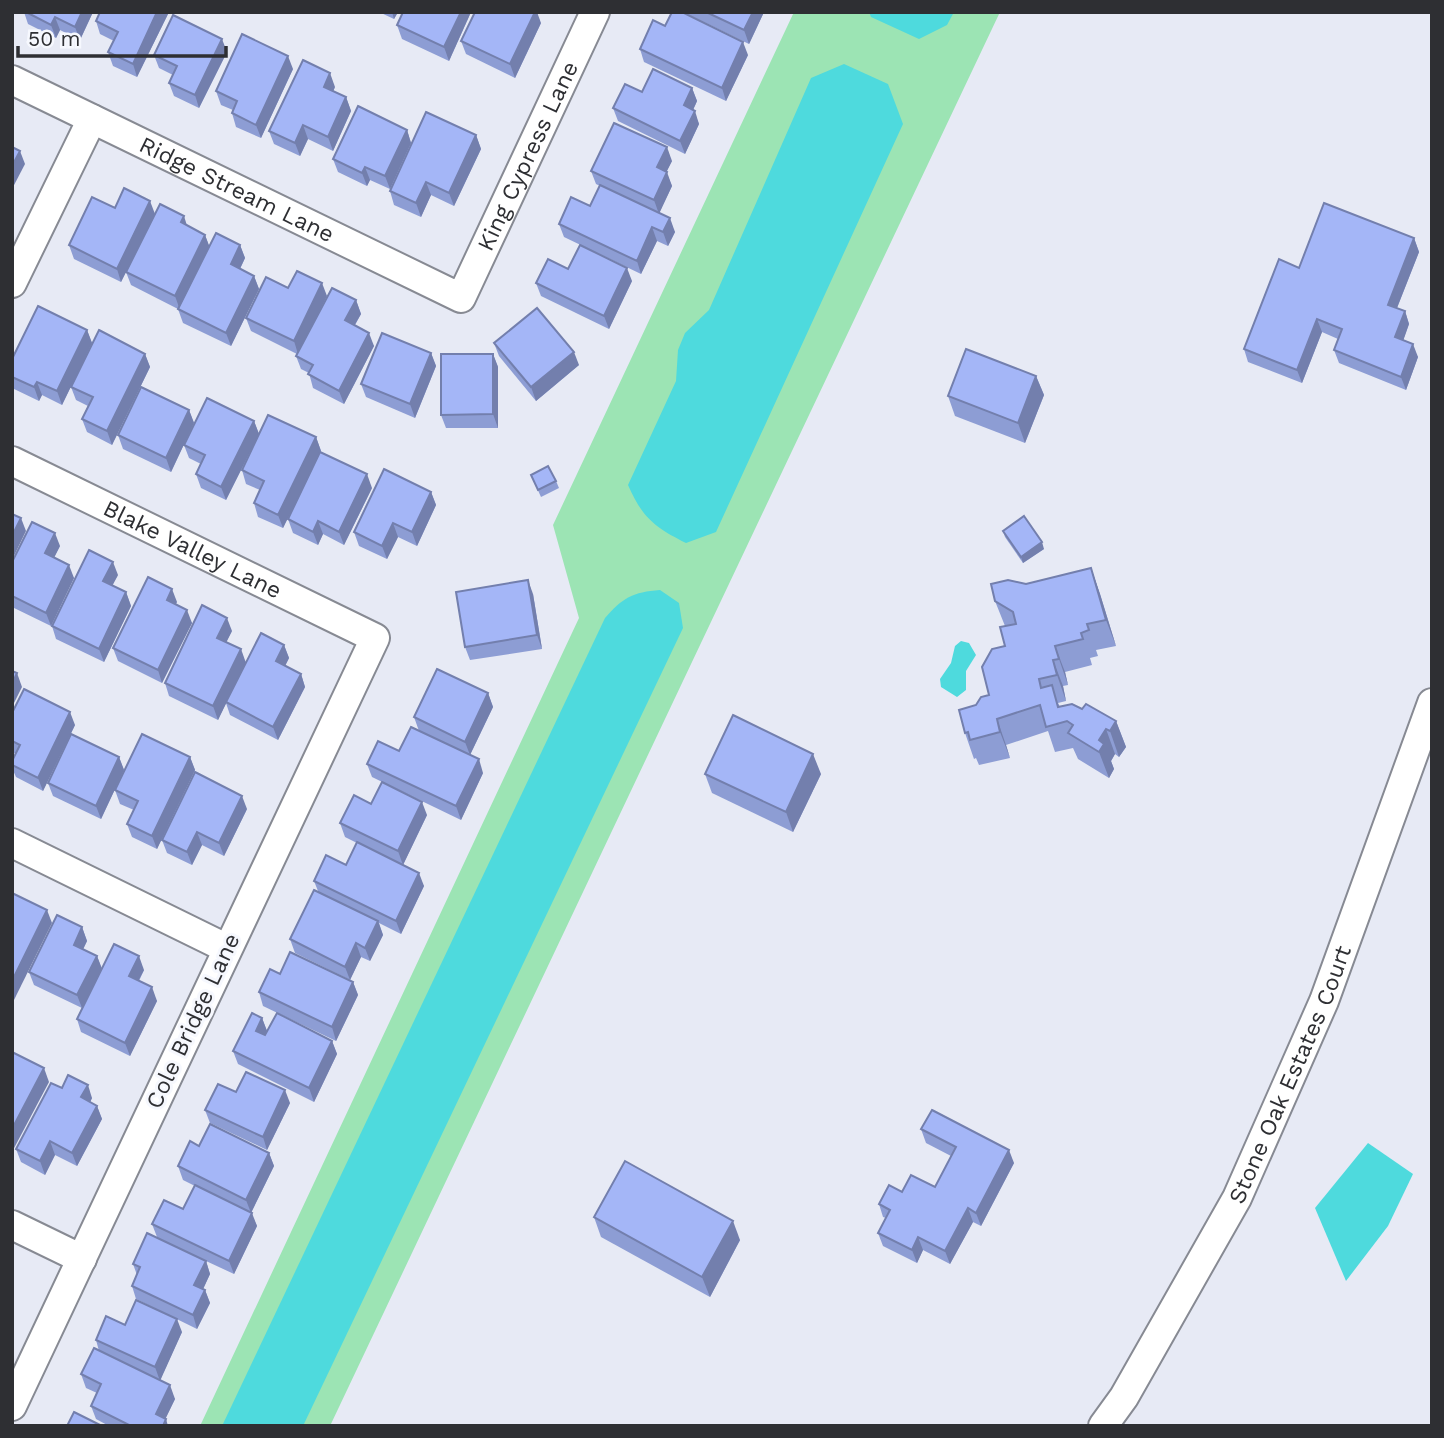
<svg xmlns="http://www.w3.org/2000/svg" width="1444" height="1438" viewBox="0 0 1444 1438" font-family="'Work Sans',sans-serif">
	<style>
		.green { fill: #9ce4b4 }
		.water { fill: #4edadd }
		.lines { fill: none; stroke-linecap: round; stroke-linejoin: round }
		.minor-casing { stroke: #878a93; stroke-width: 32 }
		.minor { stroke: #fff; stroke-width: 28 }
		.wall { fill: #8d9dd4 }
		.shaded-wall { fill: #737fad }
		.building { fill: #a4b6f7; stroke: #737fad; stroke-width: 2 }
		.labels { text-anchor: middle; dominant-baseline: central; stroke-width: 6; stroke-linejoin: round; paint-order: stroke }
		.street-label { font-size: 23px; fill: #2e2f33; stroke: #f6f8fe }
	</style>
	<rect width="100%" height="100%" fill="#e7eaf5"/>
	<polygon class="green" points="794,12 1000,12 330,1426 200,1426 579,618 553,525"/>
	<g class="water">
		<polygon points="869,12 954,12 947,25 919,39 871,17"/>
		<path d="M844,64L888,84L903,124L716,532L686,543C654,527 642,517 628,485L676,381L678,350L685,333L709,310L811,78Z"/>
		<path d="M660,590L679,603L683,628L303,1426H222L605,618C622,598 633,592 660,590Z"/>
		<polygon points="961,641 969,643 976,655 966,671 966,690 957,697 941,687 940,679 951,663 955,646"/>
		<polygon points="1368,1143 1413,1174 1388,1226 1346,1281 1315,1208"/>
	</g>
	<g class="lines">
		<g class="minor-casing">
			<g id="minor">
				<path id="s1" d="M12,80L461,298L595,12"/>
				<polyline points="12,283 92,119"/>
				<path id="s2" d="M12,461L375,638L12,1406"/>
				<polyline points="12,843 226,948"/>
				<polyline points="12,1225 82,1259"/>
				<path id="s3" d="M1103,1426L1124,1397L1237,1198L1324,1001L1432,703"/>
			</g>
		</g>
		<use href="#minor" class="minor"/>
	</g>
	<g class="wall">
		<polygon points="24,12 93,12 80,40 60,30 56,38 28,24"/>
		<polygon points="169,12 137,77 113,66 108,52 114,41 100,34 96,21"/>
		<polygon points="379,12 398,12 394,19"/>
		<polygon points="403,12 471,12 449,61 402,39 397,25"/>
		<polygon points="683,12 764,12 749,44"/>
		<polygon points="541,23 515,78 466,54 461,41"/>
		<polygon points="640,49 748,55 726,101 644,62"/>
		<polygon points="227,52 199,108 174,96 169,83 173,75 159,68 154,55"/>
		<polygon points="293,69 261,138 236,127 232,113 233,110 221,105 216,91"/>
		<polygon points="335,87 333,91 346,97 351,111 333,151 308,139 300,156 274,144 269,131"/>
		<polygon points="692,88 697,101 693,110 699,124 685,154 618,121 613,108 642,92"/>
		<polygon points="407,130 411,143 390,189 370,180 367,186 338,172 333,159"/>
		<polygon points="476,135 481,149 454,206 431,195 421,217 394,205 390,191"/>
		<polygon points="672,161 666,172 672,186 659,213 675,232 668,246 657,241 641,274 564,237 559,224 590,206 600,186 596,184 591,171"/>
		<polygon points="155,214 187,226 205,235 209,246 240,245 245,258 240,269 254,276 259,289 231,346 183,323 178,309 131,285 126,272 121,282 74,259 69,245"/>
		<polygon points="1414,238 1419,252 1397,308 1405,311 1409,324 1403,340 1418,357 1406,390 1339,363 1334,350 1338,339 1322,332 1302,383 1248,362 1244,349 1299,268"/>
		<polygon points="568,269 632,281 609,329 541,296 536,283"/>
		<polygon points="288,288 327,296 312,325 356,300 361,314 355,325 374,346 344,404 313,388 309,373 301,369 296,356 297,354 251,331 246,318"/>
		<polygon points="87,330 92,343 62,405 42,395 39,401 12,388 12,359"/>
		<polygon points="494,343 579,365 536,401 499,356"/>
		<polygon points="431,353 436,366 415,418 366,397 361,384"/>
		<polygon points="145,354 150,367 112,445 87,432 82,419 88,406 76,400 71,387"/>
		<polygon points="493,354 498,367 498,428 446,428 441,415"/>
		<polygon points="1036,376 1044,395 1025,443 955,416 948,396"/>
		<polygon points="189,410 194,423 171,472 123,449 118,435"/>
		<polygon points="254,421 259,434 316,437 321,451 283,528 258,517 254,503 260,490 246,484 242,470 254,444 226,500 201,488 196,474 201,464 189,458 184,445"/>
		<polygon points="531,475 556,481 559,488 541,497"/>
		<polygon points="372,488 344,545 323,534 318,545 293,533 288,519"/>
		<polygon points="431,492 436,505 417,546 398,537 387,559 359,546 354,532"/>
		<polygon points="1003,531 1044,549 1023,563 1005,537"/>
		<polygon points="60,546 54,557 74,578 51,626 12,607 12,562"/>
		<polygon points="1091,568 1100,594 1116,646 1096,650 1098,656 1090,658 1092,665 1065,672 1068,685 1063,686 1066,701 1058,703 1060,707 1082,709 1116,721 1126,747 1119,757 1115,754 1111,761 1114,769 1109,778 1078,759 1073,748 1055,752 1048,731 1006,745 1010,758 979,765 976,758 974,759 965,733 976,705 989,695 1005,646 1005,626 995,601 1026,584"/>
		<polygon points="118,575 112,585 126,592 131,606 104,662 56,639 52,626"/>
		<polygon points="533,594 542,649 470,660 465,647"/>
		<polygon points="177,602 176,604 192,623 162,683 118,661 113,648"/>
		<polygon points="232,631 226,642 246,662 284,645 289,658 285,666 301,674 305,687 278,740 230,715 226,703 218,720 169,696 165,683"/>
		<polygon points="488,693 493,707 470,755 419,731 414,717"/>
		<polygon points="12,713 75,725 43,791 16,777 12,768 12,761 16,754 12,752"/>
		<polygon points="399,751 483,773 461,820 372,777 367,764"/>
		<polygon points="119,757 124,770 101,819 53,796 48,783"/>
		<polygon points="190,757 195,770 157,849 132,837 127,824 134,810 120,804 115,790"/>
		<polygon points="705,774 821,774 793,832 712,793"/>
		<polygon points="371,804 427,815 403,865 424,886 401,934 379,923 383,935 370,961 361,957 350,980 295,953 290,939 318,891 314,881 346,865 357,843 345,837 340,823"/>
		<polygon points="247,809 224,856 202,845 192,865 167,853 162,840"/>
		<polygon points="82,927 87,941 83,949 97,956 102,969 144,970 139,981 157,1001 130,1056 81,1032 77,1019 82,1008 34,985 29,972"/>
		<polygon points="280,974 353,982 358,995 336,1041 263,1006 259,992"/>
		<polygon points="262,1018 267,1031 332,1041 337,1054 314,1102 238,1064 233,1051"/>
		<polygon points="62,1088 92,1098 90,1102 97,1106 102,1119 77,1166 55,1155 45,1175 21,1162 16,1149"/>
		<polygon points="236,1092 290,1103 267,1150 210,1123 205,1110"/>
		<polygon points="921,1129 1014,1163 981,1226 973,1222 950,1264 923,1250 917,1263 883,1246 878,1233 886,1218 883,1217 879,1204 902,1192 935,1187 951,1156 926,1143"/>
		<polygon points="199,1146 269,1153 274,1166 251,1213 257,1226 234,1274 206,1261 210,1274 203,1289 205,1290 210,1303 197,1329 136,1299 132,1286 137,1275 133,1264 157,1237 152,1224 183,1209 195,1186 183,1180 178,1166"/>
		<polygon points="594,1217 740,1240 710,1297 601,1237"/>
		<polygon points="125,1325 182,1332 160,1380 175,1399 165,1419 168,1426 109,1426 96,1419 91,1406 97,1393 86,1388 81,1374 99,1351 96,1340"/>
	</g>
	<g class="shaded-wall">
		<polygon points="82,12 93,12 80,40 75,27"/>
		<polygon points="157,12 169,12 137,77 133,64"/>
		<polygon points="392,12 398,12 394,19"/>
		<polygon points="461,12 471,12 449,61 444,47"/>
		<polygon points="535,12 537,12 541,23 515,78 510,64"/>
		<polygon points="753,12 764,12 749,44 744,30"/>
		<polygon points="55,17 60,30 56,38 51,25"/>
		<polygon points="222,39 227,52 199,108 195,95"/>
		<polygon points="743,42 748,55 726,101 722,88"/>
		<polygon points="288,56 293,69 261,138 256,125"/>
		<polygon points="330,73 335,87 329,101 324,87"/>
		<polygon points="692,88 697,101 689,119 684,105"/>
		<polygon points="346,97 351,111 333,151 328,137"/>
		<polygon points="695,111 699,124 685,154 680,141"/>
		<polygon points="303,125 308,139 300,156 295,143"/>
		<polygon points="407,130 411,143 390,189 385,176"/>
		<polygon points="476,135 481,149 454,206 449,193"/>
		<polygon points="667,147 672,161 662,181 657,167"/>
		<polygon points="20,151 25,164 12,189 12,166"/>
		<polygon points="365,167 370,180 367,186 362,173"/>
		<polygon points="667,172 672,186 659,214 654,200"/>
		<polygon points="426,182 431,195 421,217 416,203"/>
		<polygon points="150,201 155,214 121,282 117,269"/>
		<polygon points="184,216 188,229 181,222"/>
		<polygon points="670,218 675,232 668,246 663,232"/>
		<polygon points="652,227 657,241 641,274 637,261"/>
		<polygon points="205,235 210,248 180,310 175,296"/>
		<polygon points="1414,238 1419,252 1393,318 1388,305"/>
		<polygon points="240,245 245,258 236,277 231,264"/>
		<polygon points="627,268 632,281 609,329 604,316"/>
		<polygon points="254,276 259,289 231,346 226,333"/>
		<polygon points="322,283 327,296 298,354 294,341"/>
		<polygon points="356,300 361,314 350,333 345,320"/>
		<polygon points="1405,311 1409,324 1400,350 1395,337"/>
		<polygon points="1317,319 1322,332 1302,383 1297,370"/>
		<polygon points="87,330 92,343 62,405 57,391"/>
		<polygon points="369,333 374,346 344,404 339,391"/>
		<polygon points="1413,344 1418,357 1406,390 1401,377"/>
		<polygon points="574,352 579,365 536,401 531,387"/>
		<polygon points="431,353 436,366 415,418 410,404"/>
		<polygon points="145,354 150,367 112,445 107,431"/>
		<polygon points="493,354 498,367 498,428 493,414"/>
		<polygon points="1036,376 1044,395 1025,443 1018,423"/>
		<polygon points="37,382 42,395 39,401 34,387"/>
		<polygon points="189,410 194,423 171,472 166,458"/>
		<polygon points="254,421 259,434 226,500 221,487"/>
		<polygon points="316,437 321,451 283,528 278,515"/>
		<polygon points="367,474 372,488 344,545 339,532"/>
		<polygon points="431,492 436,505 417,546 412,532"/>
		<polygon points="21,518 26,531 12,560 12,536"/>
		<polygon points="318,521 323,534 318,545 313,532"/>
		<polygon points="393,523 398,537 387,559 382,546"/>
		<polygon points="55,533 60,546 50,566 45,553"/>
		<polygon points="1042,542 1044,549 1023,563 1021,557"/>
		<polygon points="113,562 118,575 108,594 103,581"/>
		<polygon points="69,565 74,578 51,626 46,613"/>
		<polygon points="1091,568 1100,594 1116,646 1106,620"/>
		<polygon points="528,580 533,594 542,649 537,635"/>
		<polygon points="172,589 177,602 171,613 167,600"/>
		<polygon points="126,592 131,606 104,662 99,649"/>
		<polygon points="187,610 192,623 162,683 158,670"/>
		<polygon points="227,618 232,631 222,651 217,638"/>
		<polygon points="284,645 289,658 281,674 276,661"/>
		<polygon points="1055,646 1065,672 1068,685 1059,659"/>
		<polygon points="241,649 246,663 218,720 213,706"/>
		<polygon points="1053,660 1063,686 1066,701 1057,675"/>
		<polygon points="17,673 22,687 12,707 12,684"/>
		<polygon points="301,674 305,687 278,740 273,727"/>
		<polygon points="488,693 493,707 470,755 465,742"/>
		<polygon points="70,712 75,725 43,791 38,778"/>
		<polygon points="997,719 1006,745 1010,758 1000,732"/>
		<polygon points="1116,721 1126,747 1119,757 1110,731"/>
		<polygon points="1106,729 1115,754 1111,761 1114,769 1109,778 1099,752 1099,740"/>
		<polygon points="813,754 821,774 793,832 786,812"/>
		<polygon points="119,757 124,770 101,819 96,806"/>
		<polygon points="190,757 195,770 157,849 152,836"/>
		<polygon points="479,759 483,773 461,820 456,806"/>
		<polygon points="242,796 247,809 224,856 219,843"/>
		<polygon points="422,802 427,815 403,865 398,851"/>
		<polygon points="197,832 202,845 192,865 187,852"/>
		<polygon points="419,873 424,886 401,934 396,921"/>
		<polygon points="47,910 52,923 14,1000 12,995 12,981"/>
		<polygon points="378,921 383,935 370,961 365,948"/>
		<polygon points="82,927 87,941 79,958 74,945"/>
		<polygon points="356,943 361,957 350,980 345,967"/>
		<polygon points="97,956 102,969 82,1008 77,995"/>
		<polygon points="139,956 144,970 134,989 129,976"/>
		<polygon points="353,982 358,995 336,1041 332,1027"/>
		<polygon points="152,987 157,1001 130,1056 125,1043"/>
		<polygon points="262,1018 267,1031 261,1044 256,1031"/>
		<polygon points="332,1041 337,1054 314,1102 309,1088"/>
		<polygon points="44,1068 49,1082 12,1152 12,1129"/>
		<polygon points="88,1085 92,1098 86,1111 81,1097"/>
		<polygon points="285,1090 290,1103 267,1150 263,1137"/>
		<polygon points="97,1106 102,1119 77,1166 72,1153"/>
		<polygon points="50,1141 55,1155 45,1175 40,1161"/>
		<polygon points="1009,1150 1014,1163 981,1226 976,1213"/>
		<polygon points="269,1153 274,1166 251,1213 246,1200"/>
		<polygon points="968,1208 973,1222 950,1264 945,1251"/>
		<polygon points="252,1213 257,1226 234,1274 229,1261"/>
		<polygon points="733,1221 740,1240 710,1297 702,1277"/>
		<polygon points="918,1237 923,1250 917,1263 912,1250"/>
		<polygon points="206,1261 210,1274 199,1298 194,1285"/>
		<polygon points="205,1290 210,1303 197,1329 193,1315"/>
		<polygon points="177,1319 182,1332 160,1381 155,1367"/>
		<polygon points="170,1385 175,1399 162,1426 156,1414"/>
		<polygon points="166,1419 168,1426 163,1426"/>
	</g>
	<g class="building">
		<polygon points="26,12 82,12 75,27 55,17 51,25"/>
		<polygon points="100,12 157,12 133,64 108,52 118,32 96,21"/>
		<polygon points="403,12 461,12 444,47 397,25"/>
		<polygon points="475,12 535,12 510,64 461,41"/>
		<polygon points="672,12 682,12 743,42 722,88 640,49 653,20 665,26"/>
		<polygon points="706,12 753,12 744,30"/>
		<polygon points="173,15 222,39 195,95 169,83 177,66 154,55"/>
		<polygon points="242,34 288,56 256,125 232,113 237,101 216,91"/>
		<polygon points="303,60 330,73 324,87 346,97 328,137 303,125 295,143 269,131"/>
		<polygon points="653,69 692,88 684,105 695,111 680,141 613,108 625,84 642,92"/>
		<polygon points="358,106 407,130 385,176 365,167 362,173 333,159"/>
		<polygon points="426,112 476,135 449,193 426,182 416,203 390,191"/>
		<polygon points="614,123 667,147 657,167 667,172 654,200 591,171"/>
		<polygon points="12,147 20,151 12,166"/>
		<polygon points="600,185 670,218 663,232 652,227 637,261 559,224 571,197 590,206"/>
		<polygon points="124,188 150,201 117,269 69,245 92,197 115,208"/>
		<polygon points="1324,203 1414,238 1388,305 1405,311 1395,337 1413,344 1401,377 1334,350 1342,329 1317,319 1297,370 1244,349 1279,259 1299,268"/>
		<polygon points="160,204 184,216 181,222 205,235 175,296 126,272"/>
		<polygon points="216,233 240,245 231,264 254,276 226,333 178,309"/>
		<polygon points="580,245 627,268 604,316 536,283 548,259 568,269"/>
		<polygon points="297,271 322,283 294,341 246,318 266,277 288,288"/>
		<polygon points="332,288 356,300 345,320 369,333 339,391 308,374 313,365 296,356"/>
		<polygon points="38,306 87,330 57,391 37,382 34,387 12,377 12,359"/>
		<polygon points="537,308 574,352 531,387 494,343"/>
		<polygon points="99,330 145,354 107,431 82,419 93,397 71,387"/>
		<polygon points="382,333 431,353 410,404 361,384"/>
		<polygon points="966,349 1036,376 1018,423 948,396"/>
		<polygon points="441,354 493,354 493,414 441,415"/>
		<polygon points="141,387 189,410 166,458 118,435"/>
		<polygon points="207,398 254,421 221,487 196,474 205,455 184,445"/>
		<polygon points="268,415 316,437 278,515 254,503 264,481 242,470"/>
		<polygon points="320,452 367,474 339,532 318,521 313,532 288,519"/>
		<polygon points="548,466 556,481 538,490 531,475"/>
		<polygon points="384,469 431,492 412,532 393,523 382,546 354,532"/>
		<polygon points="12,514 21,518 12,536"/>
		<polygon points="1024,516 1042,542 1021,557 1003,531"/>
		<polygon points="32,522 55,533 45,553 69,565 46,613 12,596 12,562"/>
		<polygon points="89,550 113,562 103,581 126,592 99,649 52,626"/>
		<polygon points="1091,568 1106,620 1087,624 1089,630 1081,633 1083,639 1055,646 1059,659 1053,660 1057,675 1039,679 1041,688 1052,685 1058,707 1072,704 1082,709 1086,704 1116,721 1110,731 1106,729 1099,740 1104,744 1099,752 1068,733 1073,725 1067,721 1046,727 1040,705 997,719 1000,732 970,740 968,732 965,733 959,710 976,705 981,697 989,695 982,667 992,649 1005,646 1000,627 1016,624 1013,612 995,601 991,584 1008,580 1026,584"/>
		<polygon points="148,577 172,589 167,600 187,610 158,670 113,648"/>
		<polygon points="528,580 537,635 465,647 456,592"/>
		<polygon points="202,605 227,618 217,638 241,649 213,706 165,683"/>
		<polygon points="261,633 284,645 276,661 301,674 273,727 226,702"/>
		<polygon points="437,669 488,693 465,742 414,717"/>
		<polygon points="12,671 17,673 12,684"/>
		<polygon points="24,689 70,712 38,778 12,765 12,761 20,745 12,741 12,713"/>
		<polygon points="733,715 813,754 786,812 705,774"/>
		<polygon points="411,727 479,759 456,806 367,764 378,741 399,751"/>
		<polygon points="71,734 119,757 96,806 48,783"/>
		<polygon points="142,734 190,757 152,836 127,824 138,801 115,790"/>
		<polygon points="195,772 242,796 219,843 197,832 187,852 162,840"/>
		<polygon points="382,782 422,802 398,851 340,823 354,795 371,804"/>
		<polygon points="357,842 419,873 396,921 314,881 326,855 346,865"/>
		<polygon points="314,890 378,921 365,948 356,943 345,967 290,939"/>
		<polygon points="12,893 47,910 12,981"/>
		<polygon points="57,915 82,927 74,945 97,956 77,995 29,972"/>
		<polygon points="114,944 139,956 129,976 152,987 125,1043 77,1019"/>
		<polygon points="290,952 353,982 332,1027 259,992 270,969 280,974"/>
		<polygon points="252,1013 262,1018 256,1031 265,1035 277,1013 332,1041 309,1088 233,1051"/>
		<polygon points="12,1052 44,1068 12,1129"/>
		<polygon points="246,1072 285,1090 263,1137 205,1110 218,1084 236,1092"/>
		<polygon points="68,1075 88,1085 81,1097 97,1106 72,1153 50,1141 40,1161 16,1149 51,1083 62,1088"/>
		<polygon points="932,1110 1009,1150 976,1213 968,1208 945,1251 918,1237 912,1250 878,1233 890,1210 879,1204 889,1185 902,1192 911,1175 935,1187 956,1147 921,1129"/>
		<polygon points="210,1124 269,1153 246,1200 178,1166 190,1141 199,1146"/>
		<polygon points="625,1161 733,1221 702,1277 594,1217"/>
		<polygon points="195,1185 252,1213 229,1261 152,1224 164,1200 183,1209"/>
		<polygon points="147,1233 206,1261 194,1285 205,1290 193,1315 132,1286 140,1267 133,1264"/>
		<polygon points="136,1300 177,1319 155,1367 96,1340 106,1316 125,1325"/>
		<polygon points="94,1348 170,1385 156,1414 166,1419 163,1426 131,1426 91,1406 101,1384 81,1374"/>
		<polygon points="74,1412 102,1426 67,1426"/>
	</g>
	<g class="labels">
		<g class="street-label">
			<text stroke="none"><textPath href="#s1" startOffset="656">King Cypress Lane</textPath></text>
			<text stroke="none"><textPath href="#s1" startOffset="250">Ridge Stream Lane</textPath></text>
			<text stroke="none"><textPath href="#s2" startOffset="201">Blake Valley Lane</textPath></text>
			<text transform="translate(193 1021) rotate(-65)">Cole Bridge Lane</text>
			<text stroke="none"><textPath href="#s3" startOffset="399">Stone Oak Estates Court</textPath></text>
		</g>
	</g>
	<rect width="1444" height="1438" fill="none" stroke="#2e2f33" stroke-width="28"/>
	<path d="M18 46v10h208v-10" fill="none" stroke="#2e2f33" stroke-width="3.5"/>
	<text x="28" y="46" font-size="21" fill="#2e2f33" stroke="#f6f8fe" stroke-width="5" paint-order="stroke">50 m</text>
</svg>
